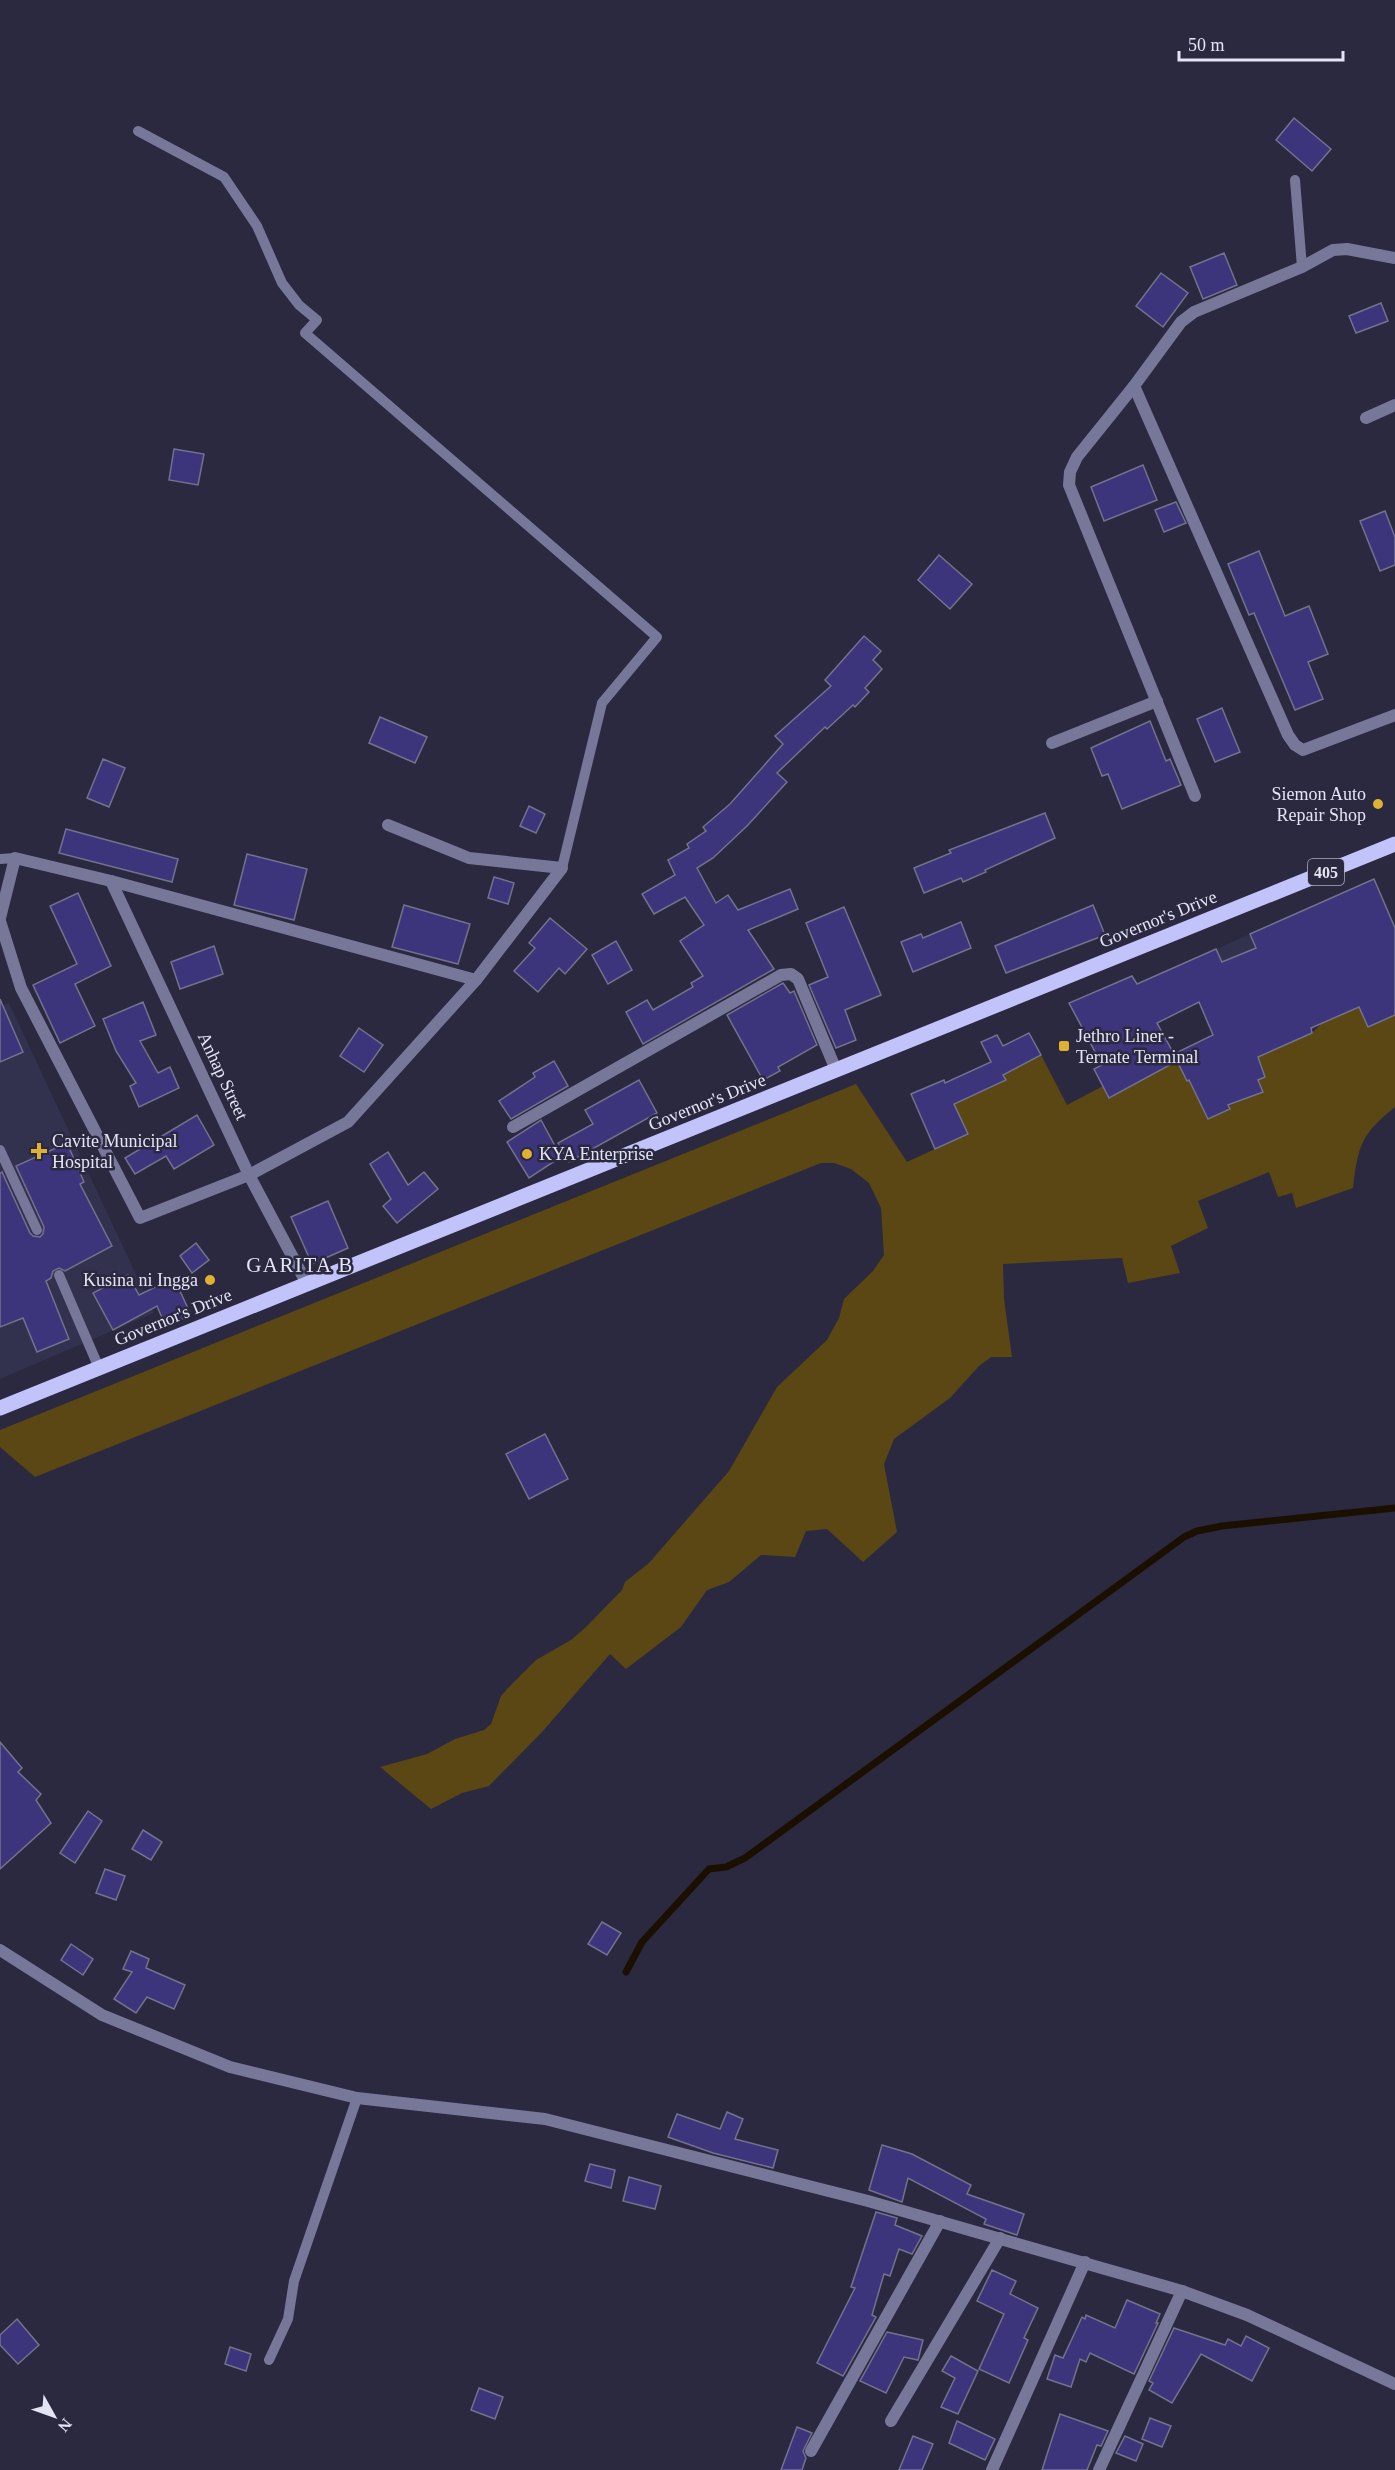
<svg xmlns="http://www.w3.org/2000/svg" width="1395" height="2470" viewBox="0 0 1395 2470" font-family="Georgia,serif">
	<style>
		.built { fill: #32314e }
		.green { fill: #5a4714 }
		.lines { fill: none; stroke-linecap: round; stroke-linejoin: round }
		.stream { stroke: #1b1000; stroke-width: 7 }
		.building { fill: #3d357b; stroke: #72728d; stroke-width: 1.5; fill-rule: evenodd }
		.lane { stroke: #779; stroke-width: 10 }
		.street { stroke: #779; stroke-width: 12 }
		.primary { stroke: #c3c3fb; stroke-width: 15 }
		.poi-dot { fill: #deb133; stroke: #2a2940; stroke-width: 2 }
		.labels { text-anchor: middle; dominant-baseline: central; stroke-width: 5; stroke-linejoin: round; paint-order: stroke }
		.shield { fill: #2a2940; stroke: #acadbe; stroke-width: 1.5 }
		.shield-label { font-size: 16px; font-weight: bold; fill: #e4e5f4 }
		.poi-label { font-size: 18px; fill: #e4e5f4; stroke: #2a2940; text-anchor: start }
		.street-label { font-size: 18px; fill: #e4e5f4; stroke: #2a2940 }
		.quarter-label { font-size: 21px; letter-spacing: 1.5px; fill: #e4e5f4; stroke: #2a2940 }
	</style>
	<rect width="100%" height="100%" fill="#2a2940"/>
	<g class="built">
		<polygon points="1261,929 1283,979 1238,999 1216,949"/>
		<polygon points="9,1003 154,1313 0,1379 0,1006"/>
	</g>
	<path class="green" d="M1359,1007L1395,1015V1107C1361,1134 1358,1146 1353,1188L1296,1208L1292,1193L1278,1197L1269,1172L1198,1201L1208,1228L1171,1246L1180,1273L1128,1283L1122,1258L1003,1264L1004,1299L1012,1357H991L979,1366L950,1398L894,1439L884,1464L897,1532L863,1562L827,1529L806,1531L795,1557L761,1555L729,1582L707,1590L681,1627L626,1669L610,1654L542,1732L489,1786L462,1793L431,1809L380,1767L427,1754L455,1739L484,1730L491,1724L501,1696L507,1689L536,1660L571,1640L586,1627L622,1590L625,1582L649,1563L729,1471L777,1387L827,1340L839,1318L844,1299L873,1271L884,1255L881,1208L869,1183L851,1169L834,1163H821L35,1477L0,1447V1430L856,1084L907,1162L967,1134L954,1104L1006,1080L1004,1075L1041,1055L1067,1105L1103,1086L1110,1098L1177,1061L1187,1081L1189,1080L1208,1119L1230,1109L1229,1106L1263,1092L1258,1080L1265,1076L1258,1057L1312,1033L1322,1023Z"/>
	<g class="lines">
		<polyline class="stream" points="626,1972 642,1942 709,1869 726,1867 745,1858 1184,1537 1197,1531 1222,1526 1395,1508"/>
	</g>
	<g class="building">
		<polygon points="1294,118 1331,149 1312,171 1276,140"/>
		<polygon points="1224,253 1237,285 1203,299 1190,267"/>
		<polygon points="1161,273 1188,293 1163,327 1136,306"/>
		<polygon points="1381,303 1388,321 1356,333 1349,316"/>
		<polygon points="174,449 204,454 198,485 169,480"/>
		<polygon points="1143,465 1157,500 1104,521 1091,487"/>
		<polygon points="1176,502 1186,523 1164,532 1155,510"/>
		<polygon points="1385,511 1395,537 1395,565 1380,571 1360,521"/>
		<polygon points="1259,551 1285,616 1309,606 1328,654 1308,662 1323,699 1295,710 1254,613 1249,615 1228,564"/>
		<polygon points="939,555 972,584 950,609 918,580"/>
		<polygon points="864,636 881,651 873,660 882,669 865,688 869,692 855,707 853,705 827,729 825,727 777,773 787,782 747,826 713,858 697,868 716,903 728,895 738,910 790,889 798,909 748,930 774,969 643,1044 626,1012 647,1000 653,1010 693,987 691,983 703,976 680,941 704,925 685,897 654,914 642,894 675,875 668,860 689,848 687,844 706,831 703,827 730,804 783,744 775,736 831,686 825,680"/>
		<polygon points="1222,708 1240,752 1215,762 1197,719"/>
		<polygon points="380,717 427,737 415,763 369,743"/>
		<polygon points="1150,721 1166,761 1170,759 1181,785 1122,809 1108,774 1102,776 1091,748"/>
		<polygon points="103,759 125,768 109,807 87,798"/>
		<polygon points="529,806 545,814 536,833 520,826"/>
		<polygon points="1045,813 1055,838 985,870 986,872 963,882 961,878 924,893 914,868 951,853 949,850"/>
		<polygon points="66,829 178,859 172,882 59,853"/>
		<polygon points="247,854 307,869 294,920 234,905"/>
		<polygon points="494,877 514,883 508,904 488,898"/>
		<path d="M1374,879L1395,928V1015L1368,1027L1359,1007L1311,1028L1312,1033L1258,1057L1265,1077L1258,1080L1263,1092L1228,1105L1230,1109L1208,1119L1189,1080L1187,1081L1177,1061L1109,1098L1094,1069L1102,1065L1069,1003L1132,976L1137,984L1216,949L1222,962L1256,948L1250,934ZM1199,1002L1213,1035L1174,1054L1157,1023Z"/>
		<polygon points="78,893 111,966 75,984 95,1026 60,1043 33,985 77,964 50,906"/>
		<polygon points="404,905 470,924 458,964 392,947"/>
		<polygon points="1093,905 1105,935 1006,973 995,946"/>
		<polygon points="844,907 881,995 845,1010 856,1040 836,1048 809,985 828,977 806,923"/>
		<polygon points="550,918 587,949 565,974 559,968 538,992 514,971 535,948 529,943"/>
		<polygon points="961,922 971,948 913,972 901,942 921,934 923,938"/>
		<polygon points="616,941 632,970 608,984 592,955"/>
		<polygon points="214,946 223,974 180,989 171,962"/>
		<polygon points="783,983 790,993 794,991 817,1045 778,1067 780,1071 763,1080 727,1015"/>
		<polygon points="0,999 23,1052 0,1062"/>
		<polygon points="143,1002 156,1035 140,1041 158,1073 170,1067 179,1088 139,1107 130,1086 136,1083 116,1051 103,1019"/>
		<polygon points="359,1028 383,1045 364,1072 340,1056"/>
		<polygon points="1029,1033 1041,1055 1003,1075 1006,1080 954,1104 968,1134 935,1149 911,1094 944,1080 945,1083 991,1062 981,1042 997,1035 1003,1046"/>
		<polygon points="554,1061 568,1086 511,1119 499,1101 535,1077 533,1073"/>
		<polygon points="639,1080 657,1113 569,1162 558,1143 593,1124 585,1110"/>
		<polygon points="197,1115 214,1145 174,1169 166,1156 135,1174 125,1158"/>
		<polygon points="541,1120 561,1157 529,1178 507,1142"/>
		<polygon points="67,1143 84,1182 80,1184 112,1246 65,1271 59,1268 53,1271 51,1278 46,1281 69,1339 37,1352 23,1318 0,1327 0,1173 2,1172 30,1233 33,1236 40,1237 43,1234 44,1227 16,1166"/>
		<polygon points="388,1152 408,1185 424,1172 438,1189 397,1223 383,1206 391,1199 370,1164"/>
		<polygon points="328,1201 348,1248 312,1264 291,1217"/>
		<polygon points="196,1243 209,1260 192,1273 180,1256"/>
		<polygon points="128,1275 139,1295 174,1278 191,1315 166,1327 157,1306 113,1330 93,1293"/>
		<polygon points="545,1434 568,1479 529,1499 506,1454"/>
		<polygon points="0,1742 22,1768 18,1772 41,1794 36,1800 51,1823 0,1869"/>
		<polygon points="88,1811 102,1821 75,1863 60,1853"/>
		<polygon points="143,1830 162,1842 151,1860 132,1849"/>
		<polygon points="105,1869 125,1876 116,1900 96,1893"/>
		<polygon points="602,1922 621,1933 607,1955 588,1944"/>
		<polygon points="71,1944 93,1959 83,1975 61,1960"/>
		<polygon points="131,1951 149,1959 146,1968 185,1985 174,2009 147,1997 136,2013 114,1999 132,1972 123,1969"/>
		<polygon points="727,2112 743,2119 735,2139 778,2150 773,2168 713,2153 668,2137 677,2114 720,2129"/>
		<polygon points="882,2145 912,2154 971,2185 967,2194 1024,2214 1017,2235 984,2224 986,2219 908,2178 902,2202 869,2190"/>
		<polygon points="590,2164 615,2170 611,2188 585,2181"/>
		<polygon points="629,2177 661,2186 655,2209 623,2201"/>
		<polygon points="876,2212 897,2218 895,2225 922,2236 912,2254 899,2249 890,2276 884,2274 872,2315 876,2317 843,2376 817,2363 855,2288 851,2287"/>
		<polygon points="992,2270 1016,2281 1010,2294 1038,2308 1024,2338 1028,2340 1009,2383 979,2369 1004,2314 977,2301"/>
		<polygon points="1127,2300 1160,2314 1156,2323 1158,2323 1134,2374 1090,2353 1086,2362 1080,2359 1071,2387 1047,2379 1055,2355 1063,2358 1082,2317 1085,2319 1086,2315 1115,2328"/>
		<polygon points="17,2319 39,2345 18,2364 0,2345 0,2335"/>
		<polygon points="1174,2328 1225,2345 1228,2339 1241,2346 1246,2336 1269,2348 1252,2381 1201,2354 1172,2403 1149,2390 1153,2383 1149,2381"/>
		<polygon points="887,2332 923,2340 918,2360 904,2357 886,2393 860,2381"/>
		<polygon points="230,2347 251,2354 246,2371 225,2364"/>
		<polygon points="951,2356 978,2371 958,2414 941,2407 955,2378 942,2371"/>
		<polygon points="479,2388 503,2397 495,2419 471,2410"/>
		<polygon points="1060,2414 1108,2431 1101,2446 1097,2445 1087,2470 1042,2470"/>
		<polygon points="1150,2418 1171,2426 1162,2447 1142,2439"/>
		<polygon points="957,2421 995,2439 985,2460 949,2443"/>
		<polygon points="797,2427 812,2433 803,2451 806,2458 802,2470 781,2470"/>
		<polygon points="913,2436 933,2444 922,2470 899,2470"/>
		<polygon points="1125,2436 1143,2444 1136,2461 1116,2453"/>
	</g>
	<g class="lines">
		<g class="lane">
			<polyline points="138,131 224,177 257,226 282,283 299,305 317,320 305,333 657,637 602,703 562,868"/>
			<polyline points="1295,180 1302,267"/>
			<polyline points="0,859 15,858"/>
			<polyline points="0,1150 37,1230"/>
			<polyline points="59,1275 99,1368"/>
			<polyline points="269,2360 288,2319 294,2281 357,2098"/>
		</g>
		<g class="street">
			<polyline points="1395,258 1347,249 1333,250 1302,267 1194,312 1181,322 1134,386 1288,735 1295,745 1303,750 1395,715"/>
			<polyline points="1134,386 1077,457 1070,472 1069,485 1195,796"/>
			<polyline points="1366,418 1395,405"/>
			<polyline points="1052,743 1157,701"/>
			<polyline points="111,881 249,1175 307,1284"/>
			<polyline points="0,918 15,858 111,881 476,980"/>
			<polyline points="0,921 21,988 140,1218 249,1175 348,1122 476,980 562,868 469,858 388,825"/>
			<polyline points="513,1127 781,975 791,974 798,979 836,1070"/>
			<polyline points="0,1950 102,2015 230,2067 357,2098 545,2119 868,2201 1182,2291 1247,2315 1395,2384"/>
			<polyline points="891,2421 1000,2238"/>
			<polyline points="811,2451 940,2221"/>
			<polyline points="992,2470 1085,2262"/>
			<polyline points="1099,2470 1182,2291"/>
		</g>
		<polyline class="primary" points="0,1408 1395,844"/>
	</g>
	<g class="poi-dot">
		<circle cx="1378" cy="804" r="6"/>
		<rect x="1058" y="1040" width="12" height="12" rx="3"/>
		<path d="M36 1142h6v6h6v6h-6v6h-6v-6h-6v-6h6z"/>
		<circle cx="527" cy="1154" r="6"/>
		<circle cx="210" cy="1280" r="6"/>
	</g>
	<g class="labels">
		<rect class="shield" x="1308" y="859" width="36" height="26" rx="4.5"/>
		<g class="shield-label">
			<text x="1326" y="872">405</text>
		</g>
		<g class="poi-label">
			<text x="1366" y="794" text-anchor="end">Siemon Auto<tspan x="1366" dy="21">Repair Shop</tspan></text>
			<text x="1076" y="1036">Jethro Liner -<tspan x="1076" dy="21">Ternate Terminal</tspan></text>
			<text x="52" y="1141">Cavite Municipal<tspan x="52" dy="21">Hospital</tspan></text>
			<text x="539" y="1154">KYA Enterprise</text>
			<text x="198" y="1280" text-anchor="end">Kusina ni Ingga</text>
		</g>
		<g class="street-label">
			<text transform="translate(1158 919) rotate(-22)">Governor's Drive</text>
			<text transform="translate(223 1076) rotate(65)">Anhap Street</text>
			<text transform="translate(707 1102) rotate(-22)">Governor's Drive</text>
			<text transform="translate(173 1317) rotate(-22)">Governor's Drive</text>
		</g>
		<g class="quarter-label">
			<text x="300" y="1265">GARITA B</text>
		</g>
	</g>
	<g transform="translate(54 2416) rotate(130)" stroke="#2a2940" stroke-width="4.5" paint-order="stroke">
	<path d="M0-4.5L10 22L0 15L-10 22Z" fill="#e4e5f4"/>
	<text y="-9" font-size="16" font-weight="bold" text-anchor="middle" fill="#e4e5f4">N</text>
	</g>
	<path d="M1179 51v9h164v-9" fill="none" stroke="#e4e5f4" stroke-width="3"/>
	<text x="1188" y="51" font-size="18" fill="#e4e5f4" stroke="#2a2940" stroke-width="4.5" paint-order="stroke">50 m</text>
</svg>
